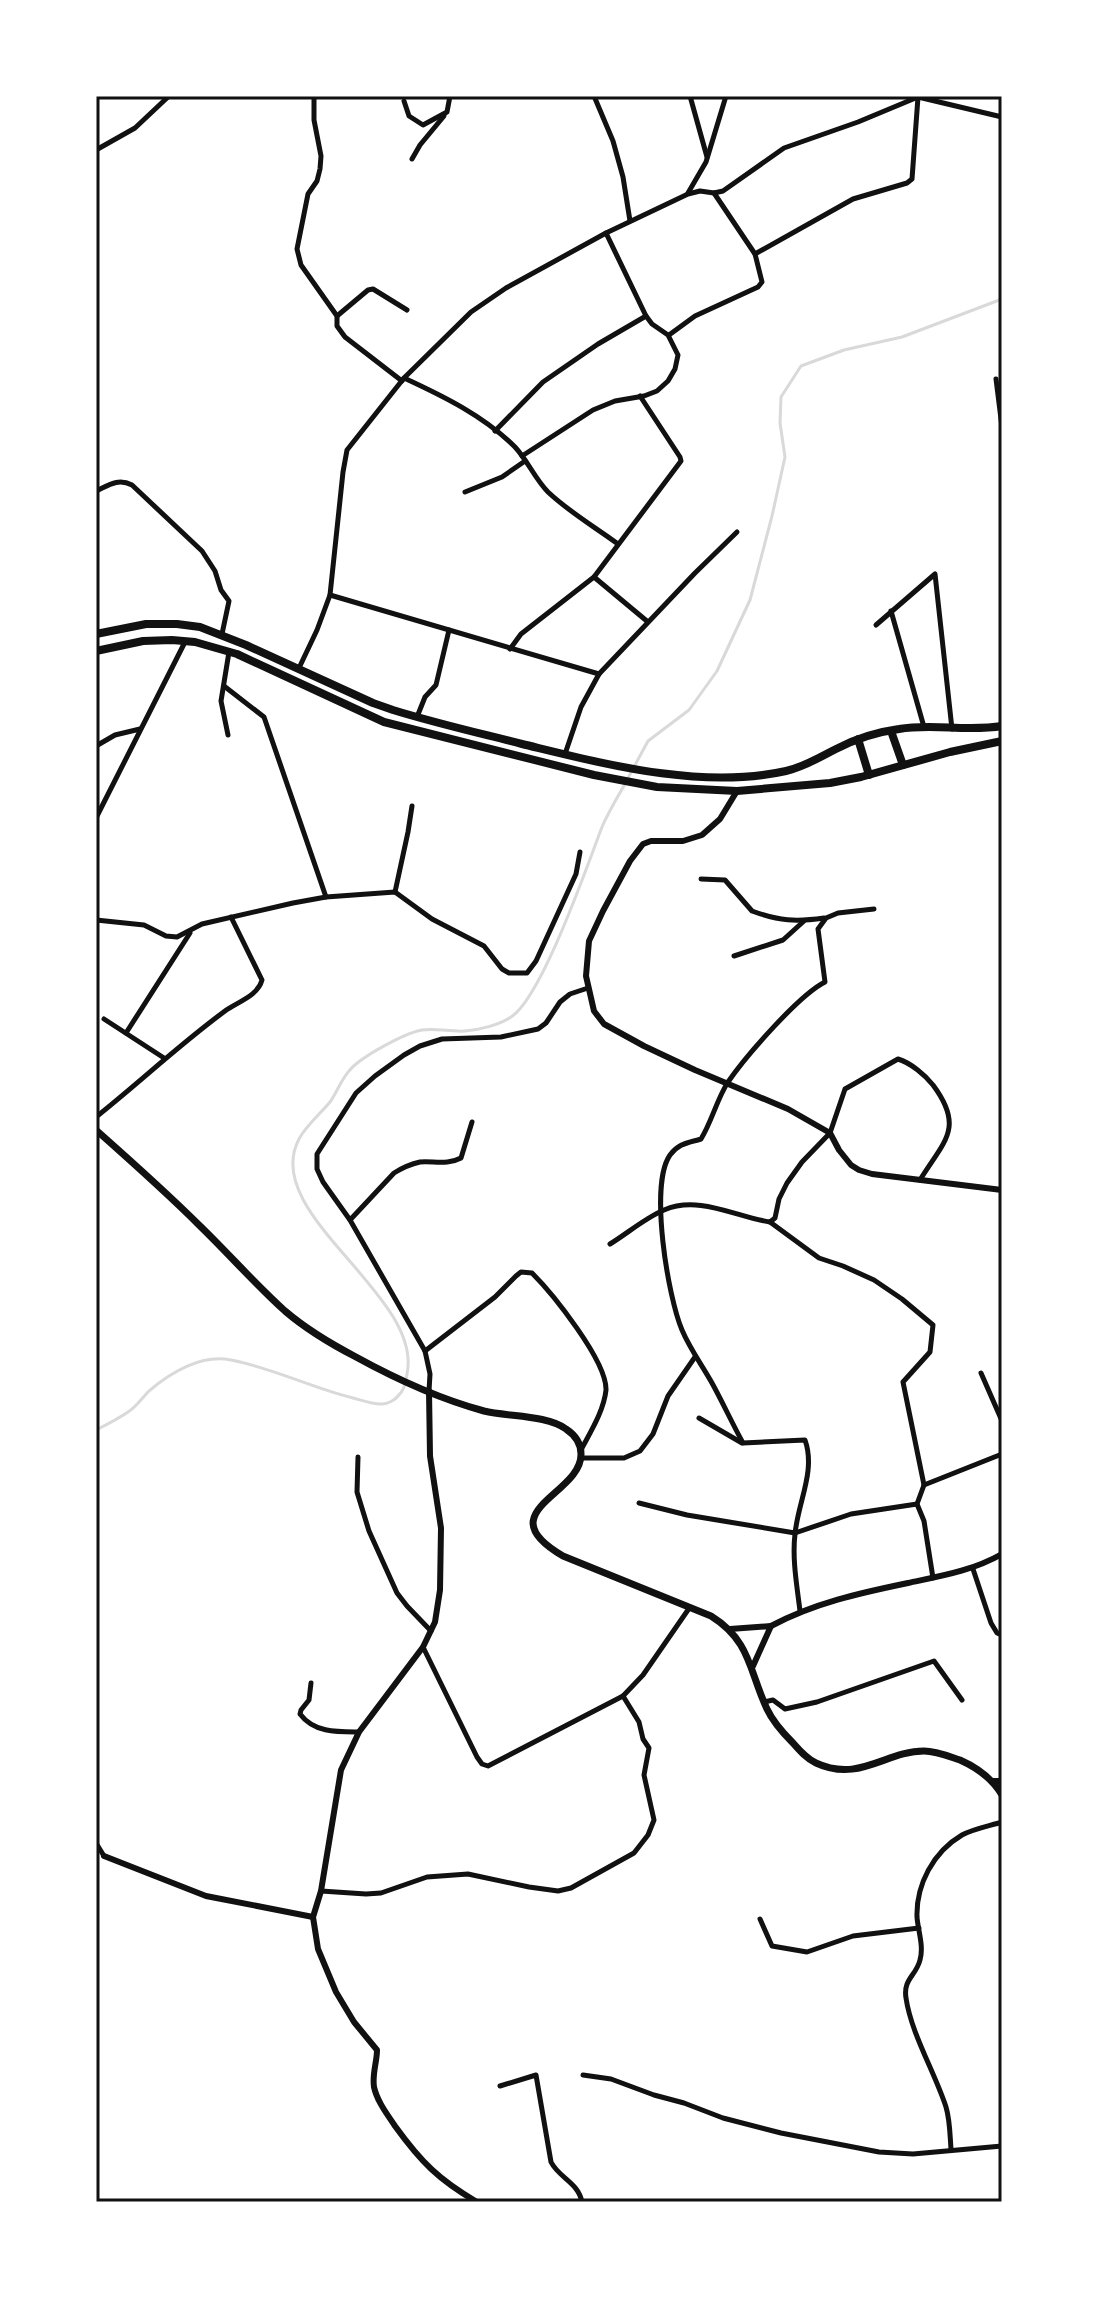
<svg xmlns="http://www.w3.org/2000/svg" width="1098" height="2298" viewBox="0 0 1098 2298" font-family="Georgia,serif">
	<style>
		.lines { fill: none; stroke-linecap: round; stroke-linejoin: round }
		.stream { stroke: #d9d9d9; stroke-width: 3 }
		.minor { stroke: #111; stroke-width: 5 }
		.tertiary { stroke: #111; stroke-width: 6 }
		.secondary { stroke: #111; stroke-width: 7 }
		.trunk { stroke: #111; stroke-width: 8 }
		.neatline { fill: none; stroke: #111; stroke-width: 3 }
	</style>
	<rect width="100%" height="100%" fill="#fff"/>
	<g class="lines">
		<g class="stream">
			<polyline points="628,778 648,741 689,710 717,671 750,600 772,516 785,457 780,423 781,397 801,366 844,350 902,337 1002,299"/>
			<path d="M96,1430C106,1425 118,1419 128,1412C136,1407 142,1398 149,1391C171,1372 202,1354 231,1360C273,1368 312,1388 353,1398C361,1400 374,1405 382,1404C388,1404 395,1400 398,1396C404,1391 406,1382 407,1374C424,1295 259,1214 299,1139C306,1126 320,1114 330,1102C337,1092 341,1080 349,1071C360,1057 405,1033 422,1030C436,1028 451,1032 465,1031C479,1030 499,1025 511,1017C542,997 587,866 602,827C608,813 617,798 625,784"/>
		</g>
		<g class="minor">
			<polyline points="314,96 314,120 321,156 320,169 317,181 308,194 297,249 301,265 337,316 337,326 345,337 402,381"/>
			<polyline points="594,96 613,141 623,177 630,221"/>
			<polyline points="690,96 707,157"/>
			<polyline points="404,101 409,116 423,125 447,112 450,96"/>
			<polyline points="96,150 135,128 169,96"/>
			<polyline points="412,159 420,145 444,116"/>
			<polyline points="688,193 706,162 726,96"/>
			<polyline points="755,254 853,199 907,183 912,179 918,97"/>
			<polyline points="337,316 368,290 373,289 407,310"/>
			<polyline points="669,335 695,316 758,287 762,282 755,254 714,193"/>
			<path d="M404,378C443,396 484,416 515,447C528,461 535,479 548,492C569,512 595,527 618,544"/>
			<polyline points="996,379 1002,427"/>
			<polyline points="495,431 543,382 598,344 646,316"/>
			<polyline points="522,456 593,410 615,401 644,396 657,391 668,381 675,369 678,355 668,335 652,324 646,316 606,233"/>
			<path d="M96,491C109,485 118,478 132,485L202,551L215,571L221,590L229,601L222,634"/>
			<polyline points="465,492 502,477 525,461"/>
			<polyline points="594,577 648,622"/>
			<polyline points="330,595 599,674"/>
			<polyline points="891,611 924,727"/>
			<polyline points="876,625 935,574 952,729"/>
			<polyline points="510,649 521,634 594,577 681,461 680,457 640,396"/>
			<polyline points="299,668 317,630 330,595 343,472 347,450 404,378 471,312 506,288 606,233 688,194 700,191 714,193 723,191 784,148 858,122 918,97 1002,117"/>
			<polyline points="224,686 264,717 326,897"/>
			<polyline points="417,717 425,697 436,685 449,630"/>
			<polyline points="228,735 221,701 229,652"/>
			<polyline points="96,746 115,735 140,729"/>
			<polyline points="565,754 581,707 599,674 695,573 737,532"/>
			<polyline points="96,818 185,642"/>
			<path d="M701,879L725,880L752,911C779,921 796,922 824,918"/>
			<polyline points="395,892 408,832 412,806"/>
			<polyline points="96,920 144,925 166,936 177,937 202,924 293,903 326,897 395,892 432,919 484,946 502,969 509,973 527,973 536,961 576,874 580,852"/>
			<polyline points="734,956 783,940 804,921"/>
			<polyline points="104,1019 164,1058"/>
			<polyline points="126,1033 190,933"/>
			<path d="M96,1117C140,1082 180,1044 225,1011C237,1002 258,996 262,980L231,917"/>
			<path d="M350,1220L394,1173C402,1168 411,1164 420,1162C434,1161 448,1165 461,1158L472,1122"/>
			<polyline points="770,1222 819,1258 843,1266 874,1280 902,1299 933,1325 930,1352 903,1382 924,1485 917,1504 924,1521 933,1578"/>
			<path d="M610,1244C628,1233 645,1218 664,1210C699,1195 736,1217 770,1222L775,1218L779,1199L787,1183L802,1162L830,1133L845,1089L898,1059C911,1063 925,1075 933,1085C965,1128 944,1141 920,1180"/>
			<path d="M425,1351L495,1297L516,1276L521,1272L532,1273C552,1293 607,1361 606,1390C604,1410 591,1431 582,1448"/>
			<polyline points="981,1373 1002,1421"/>
			<polyline points="429,1391 430,1374 425,1351 350,1220 323,1182 317,1169 317,1154 356,1093 375,1076 404,1055 420,1046 442,1039 501,1037 538,1029 546,1023 560,1002 570,994 588,988"/>
			<polyline points="699,1418 742,1443"/>
			<polyline points="358,1457 357,1492 369,1531 397,1593 407,1606 431,1631"/>
			<polyline points="581,1458 624,1458 640,1451 653,1434 668,1396 695,1357"/>
			<polyline points="924,1485 1002,1454"/>
			<polyline points="639,1503 687,1515 795,1533 851,1514 917,1504"/>
			<polyline points="973,1569 991,1623 997,1633 1002,1635"/>
			<path d="M800,1611C797,1586 792,1559 795,1534C798,1502 816,1471 805,1440L743,1443C732,1423 723,1403 712,1383C702,1365 690,1349 682,1330C668,1297 649,1185 670,1155C679,1143 688,1143 701,1139C712,1121 717,1099 728,1082C746,1056 799,995 825,982L818,929L826,918L838,913L874,909"/>
			<polyline points="423,1647 477,1757 482,1764 488,1766 623,1696 643,1675 690,1607"/>
			<path d="M311,1683L309,1700L301,1710L300,1714C314,1733 338,1732 359,1732"/>
			<polyline points="764,1702 773,1700 785,1709 817,1702 934,1661 962,1700"/>
			<polyline points="96,1843 104,1856"/>
			<polyline points="321,1891 366,1894 381,1893 427,1877 468,1874 529,1887 558,1891 571,1888 634,1853 648,1835 654,1820 644,1775 649,1748 643,1739 639,1722 623,1696"/>
			<polyline points="760,1919 772,1946 807,1952 853,1936 919,1928"/>
			<polyline points="583,2075 611,2079 654,2095 684,2103 723,2118 781,2133 879,2152 913,2154 1002,2146"/>
			<path d="M500,2086L536,2075L551,2162C559,2178 578,2182 582,2202"/>
			<path d="M951,2149C950,2136 950,2120 946,2107C935,2073 911,2033 906,1998C903,1979 916,1976 920,1960C924,1946 918,1931 917,1917C916,1885 933,1852 962,1835C973,1829 989,1826 1002,1822"/>
		</g>
		<g class="tertiary">
			<polyline points="737,791 720,819 702,835 683,841 651,841 643,844 630,861 603,911 589,941 586,976 594,1011 604,1024 644,1046 695,1070 788,1109 830,1133 839,1150 851,1165 859,1170 872,1174 1002,1190"/>
			<path d="M429,1391L430,1456L441,1528L440,1590L435,1622L423,1647L359,1732L341,1770L321,1891L313,1917L318,1949L336,1992L354,2022L377,2050C377,2062 372,2074 374,2087C377,2101 387,2114 395,2126C421,2162 439,2180 477,2202"/>
			<path d="M771,1626C814,1603 860,1593 908,1583C941,1576 972,1571 1002,1554"/>
			<polyline points="730,1629 771,1626 753,1666"/>
			<polyline points="993,1781 1002,1781"/>
			<polyline points="104,1856 206,1896 313,1917"/>
		</g>
		<path class="secondary" d="M96,1130C131,1161 166,1192 199,1225C228,1253 255,1284 285,1311C306,1329 331,1344 356,1357C396,1379 440,1399 484,1411C509,1417 547,1415 566,1429C575,1435 581,1444 581,1454C582,1495 486,1511 563,1556L711,1616C751,1641 749,1671 767,1709C773,1722 783,1733 793,1743C800,1751 807,1759 816,1763C859,1783 886,1751 924,1751C936,1751 948,1756 960,1760C978,1768 992,1778 1002,1795"/>
		<g class="trunk">
			<path d="M96,634L146,624H177L200,627L246,645L373,703L393,710C435,723 479,733 522,744C605,764 701,790 786,771C804,767 820,757 836,749C855,739 877,732 899,729C933,723 966,732 1002,726"/>
			<polyline points="96,651 143,641 172,640 195,642 237,654 384,722 594,775 657,787 737,791 830,783 861,777 950,752 1002,741"/>
			<polyline points="891,731 903,765"/>
			<polyline points="858,739 869,775"/>
		</g>
	</g>
	<rect width="1098" height="2298" fill="none" stroke="#ffffff" stroke-width="196"/>
	<rect x="98" y="98" width="902" height="2102" class="neatline"/>
</svg>
